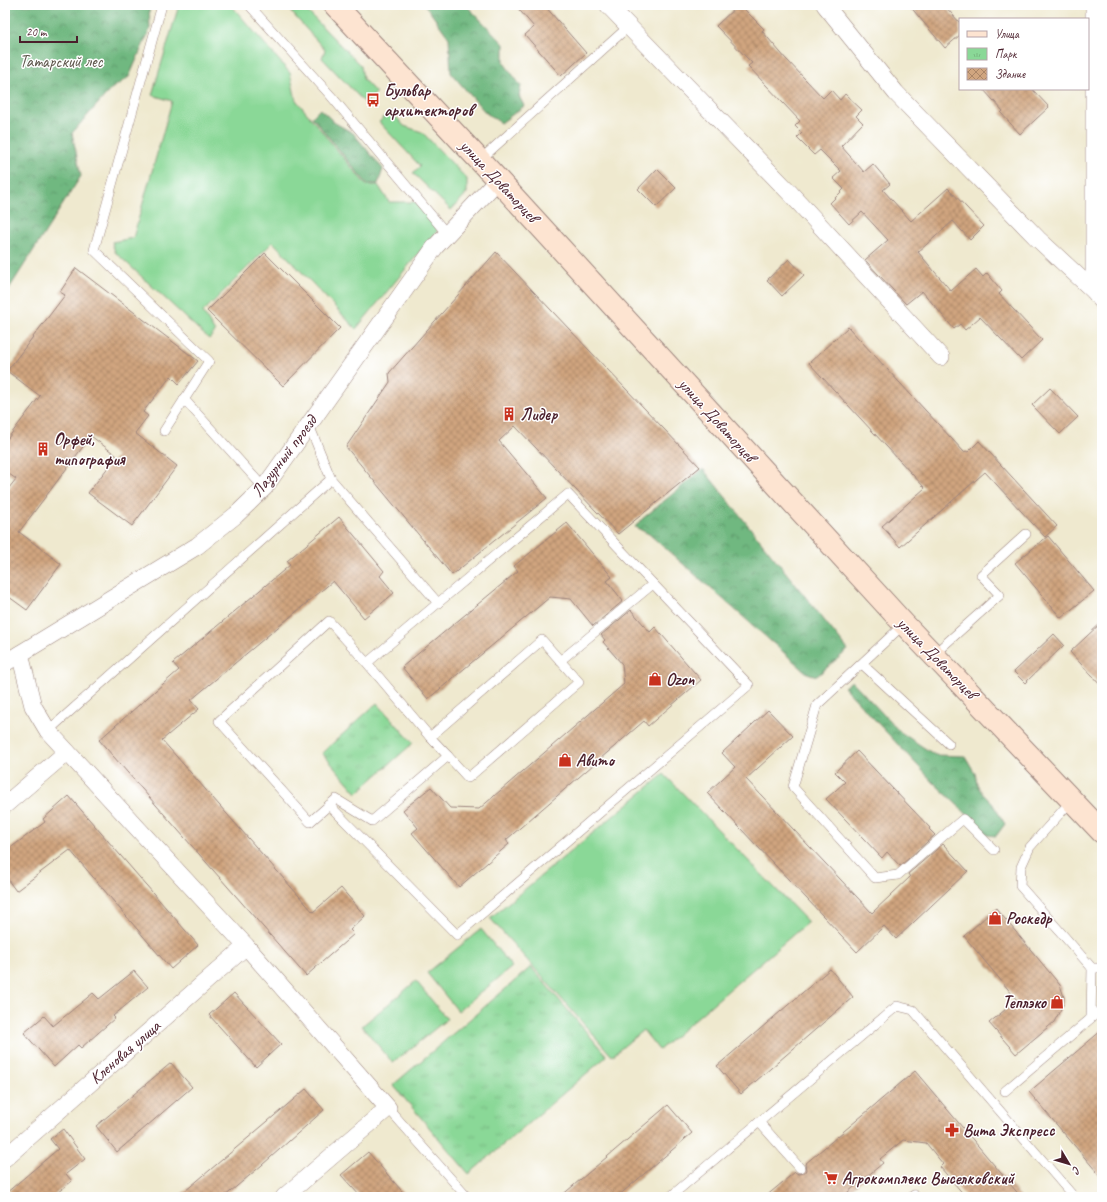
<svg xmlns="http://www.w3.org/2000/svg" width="1107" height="1202" viewBox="0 0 1107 1202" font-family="Caveat,sans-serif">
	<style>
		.grass { fill: #8ad897; stroke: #6a7c61 }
		.forest { fill: url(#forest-crowns); stroke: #5c6c56 }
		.park { fill: url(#park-tufts); stroke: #6a7c61 }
		.building { fill: url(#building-cross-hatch) }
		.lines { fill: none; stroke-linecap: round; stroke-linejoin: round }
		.service-casing { stroke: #9c847d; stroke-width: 10 }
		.minor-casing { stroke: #9c847d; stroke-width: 18 }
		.secondary-casing { stroke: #9c847d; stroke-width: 24 }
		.service { stroke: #fff; stroke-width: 9 }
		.minor { stroke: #fff; stroke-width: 17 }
		.secondary { stroke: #fde4d1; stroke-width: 22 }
		.labels { text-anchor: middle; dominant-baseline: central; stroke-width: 3; stroke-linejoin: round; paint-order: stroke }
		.park-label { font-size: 17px; fill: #5d564b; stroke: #fff }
		.poi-label { font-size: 17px; font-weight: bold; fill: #4a1f2b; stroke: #fff; text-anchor: start }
		.street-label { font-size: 17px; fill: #4a1f2b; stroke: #fff }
	</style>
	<defs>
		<pattern id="forest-crowns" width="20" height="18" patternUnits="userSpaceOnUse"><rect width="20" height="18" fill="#6fb880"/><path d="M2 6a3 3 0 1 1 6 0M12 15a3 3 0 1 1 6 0" fill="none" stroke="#5d9569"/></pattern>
		<pattern id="park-tufts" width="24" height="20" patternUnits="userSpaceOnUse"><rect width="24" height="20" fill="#8ad897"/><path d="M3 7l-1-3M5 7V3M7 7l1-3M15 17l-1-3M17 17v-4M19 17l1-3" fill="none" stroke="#79b982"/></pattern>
		<pattern id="building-cross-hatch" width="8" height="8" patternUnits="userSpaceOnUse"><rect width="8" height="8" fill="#d0a57f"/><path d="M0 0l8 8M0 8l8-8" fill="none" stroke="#ab8668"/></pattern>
	</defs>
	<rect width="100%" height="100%" fill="#fff"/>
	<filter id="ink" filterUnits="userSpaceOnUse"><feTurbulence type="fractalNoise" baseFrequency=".025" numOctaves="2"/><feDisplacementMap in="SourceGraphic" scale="8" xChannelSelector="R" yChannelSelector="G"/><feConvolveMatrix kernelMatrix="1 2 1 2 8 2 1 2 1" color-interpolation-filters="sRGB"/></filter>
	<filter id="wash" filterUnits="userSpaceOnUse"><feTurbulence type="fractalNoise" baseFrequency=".012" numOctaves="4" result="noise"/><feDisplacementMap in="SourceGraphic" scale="16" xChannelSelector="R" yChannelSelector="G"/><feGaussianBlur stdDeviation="0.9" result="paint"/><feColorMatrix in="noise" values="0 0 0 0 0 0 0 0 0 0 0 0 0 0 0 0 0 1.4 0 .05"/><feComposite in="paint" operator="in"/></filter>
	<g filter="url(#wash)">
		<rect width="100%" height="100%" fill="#efe9cf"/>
		<g class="grass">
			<polygon points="179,5 231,5 290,73 296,100 366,185 378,185 389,202 416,202 438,230 356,329 273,242 203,312 215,332 209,339 115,252 112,242 133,238 172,101 152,95"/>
			<polygon points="285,5 301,5 361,66 363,79 376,93 365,103 322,58 325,50"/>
			<polygon points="391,111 404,126 422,132 467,179 467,193 451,210 413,173 420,166 379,122"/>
			<polygon points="664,774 808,922 659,1050 643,1030 612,1056 490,918"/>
			<polygon points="481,929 512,967 458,1011 427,973"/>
			<polygon points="416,981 447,1019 393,1063 362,1026"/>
		</g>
		<g class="forest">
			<polygon points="5,5 149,5 150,29 129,77 111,89 72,133 81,176 5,295"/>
			<polygon points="425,5 466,5 504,44 504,63 521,86 519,96 524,106 501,123 486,113 451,73 449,38"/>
			<polygon points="320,109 335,123 353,133 383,169 378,184 367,184 312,117"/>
			<polygon points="703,469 848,650 817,676 807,673 649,534 635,527 642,519"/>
			<path d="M852,681L899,731L935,755L965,756L975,773L977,784L982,793L992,803L1005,824L996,836L986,835C970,816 952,800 934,783C904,751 874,719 844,687Z"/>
		</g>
		<g class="park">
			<polygon points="377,703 413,743 357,793 322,753"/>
			<polygon points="531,967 607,1056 469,1174 393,1085"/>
		</g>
		<g id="blocks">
			<g class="building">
				<polygon points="515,5 544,5 586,53 561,76 525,35 534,27"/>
				<polygon points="738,5 740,5 764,29 762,31 786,59 823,98 831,90 840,100 845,94 862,110 856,116 863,123 841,146 864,172 873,164 890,184 883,190 911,221 948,188 984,226 970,240 953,221 918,252 951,291 976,269 983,277 987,273 1002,291 999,294 1042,340 1021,360 980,317 965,330 960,324 954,329 922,291 906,304 865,260 888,240 862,212 849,224 830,203 844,189 833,178 841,171 820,150 814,155 797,138 802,133 795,126 800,121 748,66 752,63 716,26"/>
				<polygon points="909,5 944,5 960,23 960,35 945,48"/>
				<polygon points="983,89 1032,89 1049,107 1020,134 1001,113 1003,111"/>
				<polygon points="657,169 676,188 656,207 638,189"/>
				<polygon points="496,252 700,467 618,534 515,426 499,441 547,498 452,575 346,447 390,382 389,373"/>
				<polygon points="265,253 340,328 283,386 207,311"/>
				<polygon points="789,259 804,275 782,296 767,280"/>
				<polygon points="76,268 198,361 179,384 171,376 143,412 148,416 135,433 177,466 132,526 88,493 117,456 91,436 19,532 61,564 27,610 5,594 5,493 16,479 5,471 5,442 40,396 7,371 65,295 60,292"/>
				<polygon points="848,327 964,452 966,451 968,452 979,441 1057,526 1045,537 985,472 900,547 882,526 925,488 809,363"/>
				<polygon points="1050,388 1078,417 1060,434 1032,405"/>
				<polygon points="339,517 384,571 380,576 394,593 364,618 333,581 191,700 199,709 162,740 313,912 341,888 365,916 350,930 354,934 306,976 99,740 179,670 173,663 290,565 287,561"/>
				<polygon points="567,523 612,577 607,581 623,601 593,626 571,599 550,597 428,699 402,667 518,571 514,566"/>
				<polygon points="1048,536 1094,591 1061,618 1015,563"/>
				<polygon points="631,610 650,632 655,627 701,680 648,726 644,721 506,840 509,844 459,887 412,833 418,828 403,810 431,787 450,808 479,809 624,684 622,664 603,642 605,640 601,635"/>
				<polygon points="1102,622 1102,687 1070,652"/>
				<polygon points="1054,634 1064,645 1025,683 1014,672"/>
				<polygon points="768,710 793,736 746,779 872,913 910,877 908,874 943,844 968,871 896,939 884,926 857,952 707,793 735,767 722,753"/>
				<polygon points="857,751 930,828 929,829 935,835 900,866 887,852 882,858 826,799 845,782 835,772"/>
				<polygon points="69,796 198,945 171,969 70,850 16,891 5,876 5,852 45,822 43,819"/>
				<polygon points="996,908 1060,985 1064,997 1063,1005 1054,1022 1016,1054 989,1023 1017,1000 964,936"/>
				<polygon points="830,969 853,997 741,1094 717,1066"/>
				<polygon points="134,971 148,987 113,1016 115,1018 81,1048 78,1045 54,1067 24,1033 44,1016 53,1026 93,993 99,999"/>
				<polygon points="234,993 281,1044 256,1067 209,1015"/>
				<polygon points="1102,1030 1102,1178 1029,1092"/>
				<polygon points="171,1063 192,1087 117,1152 96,1126"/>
				<polygon points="915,1071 1021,1197 966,1197 940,1167 943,1164 926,1143 903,1140 880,1159 883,1163 842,1197 765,1197 795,1172 798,1174 804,1173 806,1170 805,1164"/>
				<polygon points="306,1089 324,1110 262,1165 224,1197 178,1197"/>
				<polygon points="668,1105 692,1133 617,1197 560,1197"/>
				<polygon points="63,1129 85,1159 66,1174 72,1181 52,1197 5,1197 5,1194 58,1149 50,1139"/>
				<polygon points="368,1152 407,1197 361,1197 341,1175"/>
			</g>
		</g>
	</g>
	<g filter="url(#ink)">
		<use href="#blocks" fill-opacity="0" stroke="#9c847d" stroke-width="1"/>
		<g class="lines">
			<g class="service-casing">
				<g id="service">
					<polyline points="162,5 94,250 209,361 164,431"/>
					<polyline points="249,5 331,96 447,234"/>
					<polyline points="480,160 628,27"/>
					<polyline points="184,399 264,488"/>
					<polyline points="309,425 331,479 438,603 367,663 329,621 219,721 310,822 336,799 372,821 448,756 468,778 579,682 542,640 430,737 367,663"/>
					<polyline points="904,624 817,705 793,787 875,878 898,875 963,819 994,850"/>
					<polyline points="933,655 1000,595 981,575 1026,534"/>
					<polyline points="560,661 653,584"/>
					<polyline points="862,664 949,744"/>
					<polyline points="48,731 331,479"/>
					<polyline points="430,737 448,756"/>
					<polyline points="1072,800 1030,847 1021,867 1020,886 1092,968 1102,968"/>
					<polyline points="329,805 457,935 749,685 568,494 438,603"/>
					<polyline points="1091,1018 1092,968"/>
					<polyline points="1005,1091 1102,1009"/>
					<polyline points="388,1108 467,1197"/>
					<polyline points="759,1122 800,1168"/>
					<polyline points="670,1197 897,1006 913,1010 1074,1197"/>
					<polyline points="911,1197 914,1195 916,1197"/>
				</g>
			</g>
			<g class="minor-casing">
				<g id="minor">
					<polyline points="608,5 791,194 941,357"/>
					<polyline points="825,5 896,93 1038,239 1094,291 1102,301"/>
					<polyline points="1094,291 1094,5"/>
					<polyline points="20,654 33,706 48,731 246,946 388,1108 284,1197"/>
					<polyline points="5,663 197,546 236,515 264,488 435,247 498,180"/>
					<polyline points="5,805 67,752"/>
					<polyline points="5,1158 246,946"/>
				</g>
			</g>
			<g class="secondary-casing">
				<polyline id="secondary" points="335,5 498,180 904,624 1102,832"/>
			</g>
			<use href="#service" class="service"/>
			<use href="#minor" class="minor"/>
			<use href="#secondary" class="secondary"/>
		</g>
	</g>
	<defs>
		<g id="bus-bare" transform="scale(1.08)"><path d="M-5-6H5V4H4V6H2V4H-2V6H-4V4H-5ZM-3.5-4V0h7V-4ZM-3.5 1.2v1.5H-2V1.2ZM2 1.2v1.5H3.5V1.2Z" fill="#c8321e" stroke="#fff" stroke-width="2.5" paint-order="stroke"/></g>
		<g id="building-bare" transform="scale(1.08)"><path d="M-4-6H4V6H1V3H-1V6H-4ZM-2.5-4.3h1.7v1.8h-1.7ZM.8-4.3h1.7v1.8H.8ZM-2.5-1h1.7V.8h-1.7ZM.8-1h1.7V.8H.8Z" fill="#c8321e" stroke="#fff" stroke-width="2.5" paint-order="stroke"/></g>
		<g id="shop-bare" transform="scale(1.08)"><path d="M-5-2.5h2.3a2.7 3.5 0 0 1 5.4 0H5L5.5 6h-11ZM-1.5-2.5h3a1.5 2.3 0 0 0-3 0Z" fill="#c8321e" stroke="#fff" stroke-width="2.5" paint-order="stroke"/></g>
		<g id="pharmacy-bare" transform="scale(1.08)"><path d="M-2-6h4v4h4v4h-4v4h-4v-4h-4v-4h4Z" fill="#c8321e" stroke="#fff" stroke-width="2.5" paint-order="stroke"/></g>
		<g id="supermarket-bare" transform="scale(1.08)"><path d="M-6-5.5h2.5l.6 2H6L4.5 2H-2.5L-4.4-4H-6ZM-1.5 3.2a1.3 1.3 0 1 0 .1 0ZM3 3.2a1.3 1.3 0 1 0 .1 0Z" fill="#c8321e" stroke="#fff" stroke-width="2.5" paint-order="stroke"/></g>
	</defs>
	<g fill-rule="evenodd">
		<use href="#bus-bare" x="373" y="100"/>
		<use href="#building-bare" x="509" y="414"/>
		<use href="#building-bare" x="43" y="449"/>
		<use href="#shop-bare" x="655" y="679"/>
		<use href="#shop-bare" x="565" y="760"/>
		<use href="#shop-bare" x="995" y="918"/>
		<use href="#shop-bare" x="1057" y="1002"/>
		<use href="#pharmacy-bare" x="952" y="1130"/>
		<use href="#supermarket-bare" x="831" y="1178"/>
	</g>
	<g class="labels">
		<g class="park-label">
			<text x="61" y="61">Татарский лес</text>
		</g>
		<g class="poi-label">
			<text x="384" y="90">Бульвар<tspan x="384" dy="20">архитекторов</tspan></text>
			<text x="520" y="414">Лидер</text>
			<text x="54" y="439">Орфей,<tspan x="54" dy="20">типография</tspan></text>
			<text x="666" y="679">Ozon</text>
			<text x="576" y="760">Авито</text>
			<text x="1006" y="918">Роскедр</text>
			<text x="1046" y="1002" text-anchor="end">Теплэко</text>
			<text x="963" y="1130">Вита Экспресс</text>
			<text x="842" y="1178">Агрокомплекс Выселковский</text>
		</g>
		<g class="street-label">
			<text transform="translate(499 181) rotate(47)">улица Доваторцев</text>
			<text transform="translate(717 420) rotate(48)">улица Доваторцев</text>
			<text transform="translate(284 456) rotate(-53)">Лазурный проезд</text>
			<text transform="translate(937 658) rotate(46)">улица Доваторцев</text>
			<text transform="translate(125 1052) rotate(-41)">Кленовая улица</text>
		</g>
	</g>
	<rect width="1107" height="1202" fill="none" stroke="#fff" stroke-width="20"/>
	<rect x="959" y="18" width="130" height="72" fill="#ffffff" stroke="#b7a5aa"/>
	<rect x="967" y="31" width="20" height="6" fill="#fde4d1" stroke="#b7a5aa"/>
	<text x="995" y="38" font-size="12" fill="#4a1f2b">Улица</text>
	<rect x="967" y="48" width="20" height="12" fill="url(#park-tufts)" stroke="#b7a5aa"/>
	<text x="995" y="58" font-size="12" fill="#4a1f2b">Парк</text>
	<rect x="967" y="68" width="20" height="12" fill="url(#building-cross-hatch)" stroke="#b7a5aa"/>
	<text x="995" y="78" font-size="12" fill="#4a1f2b">Здание</text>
	<g transform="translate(1069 1164) rotate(128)" stroke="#ffffff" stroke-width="3" paint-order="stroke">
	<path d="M0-3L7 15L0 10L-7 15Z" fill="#4a1f2b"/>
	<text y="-6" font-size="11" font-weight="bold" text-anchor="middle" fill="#4a1f2b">С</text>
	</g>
	<path d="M20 36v6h57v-6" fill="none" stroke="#4a1f2b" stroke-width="2"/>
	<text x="26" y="36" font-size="12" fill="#4a1f2b" stroke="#ffffff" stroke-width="3" paint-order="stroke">20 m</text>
</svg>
